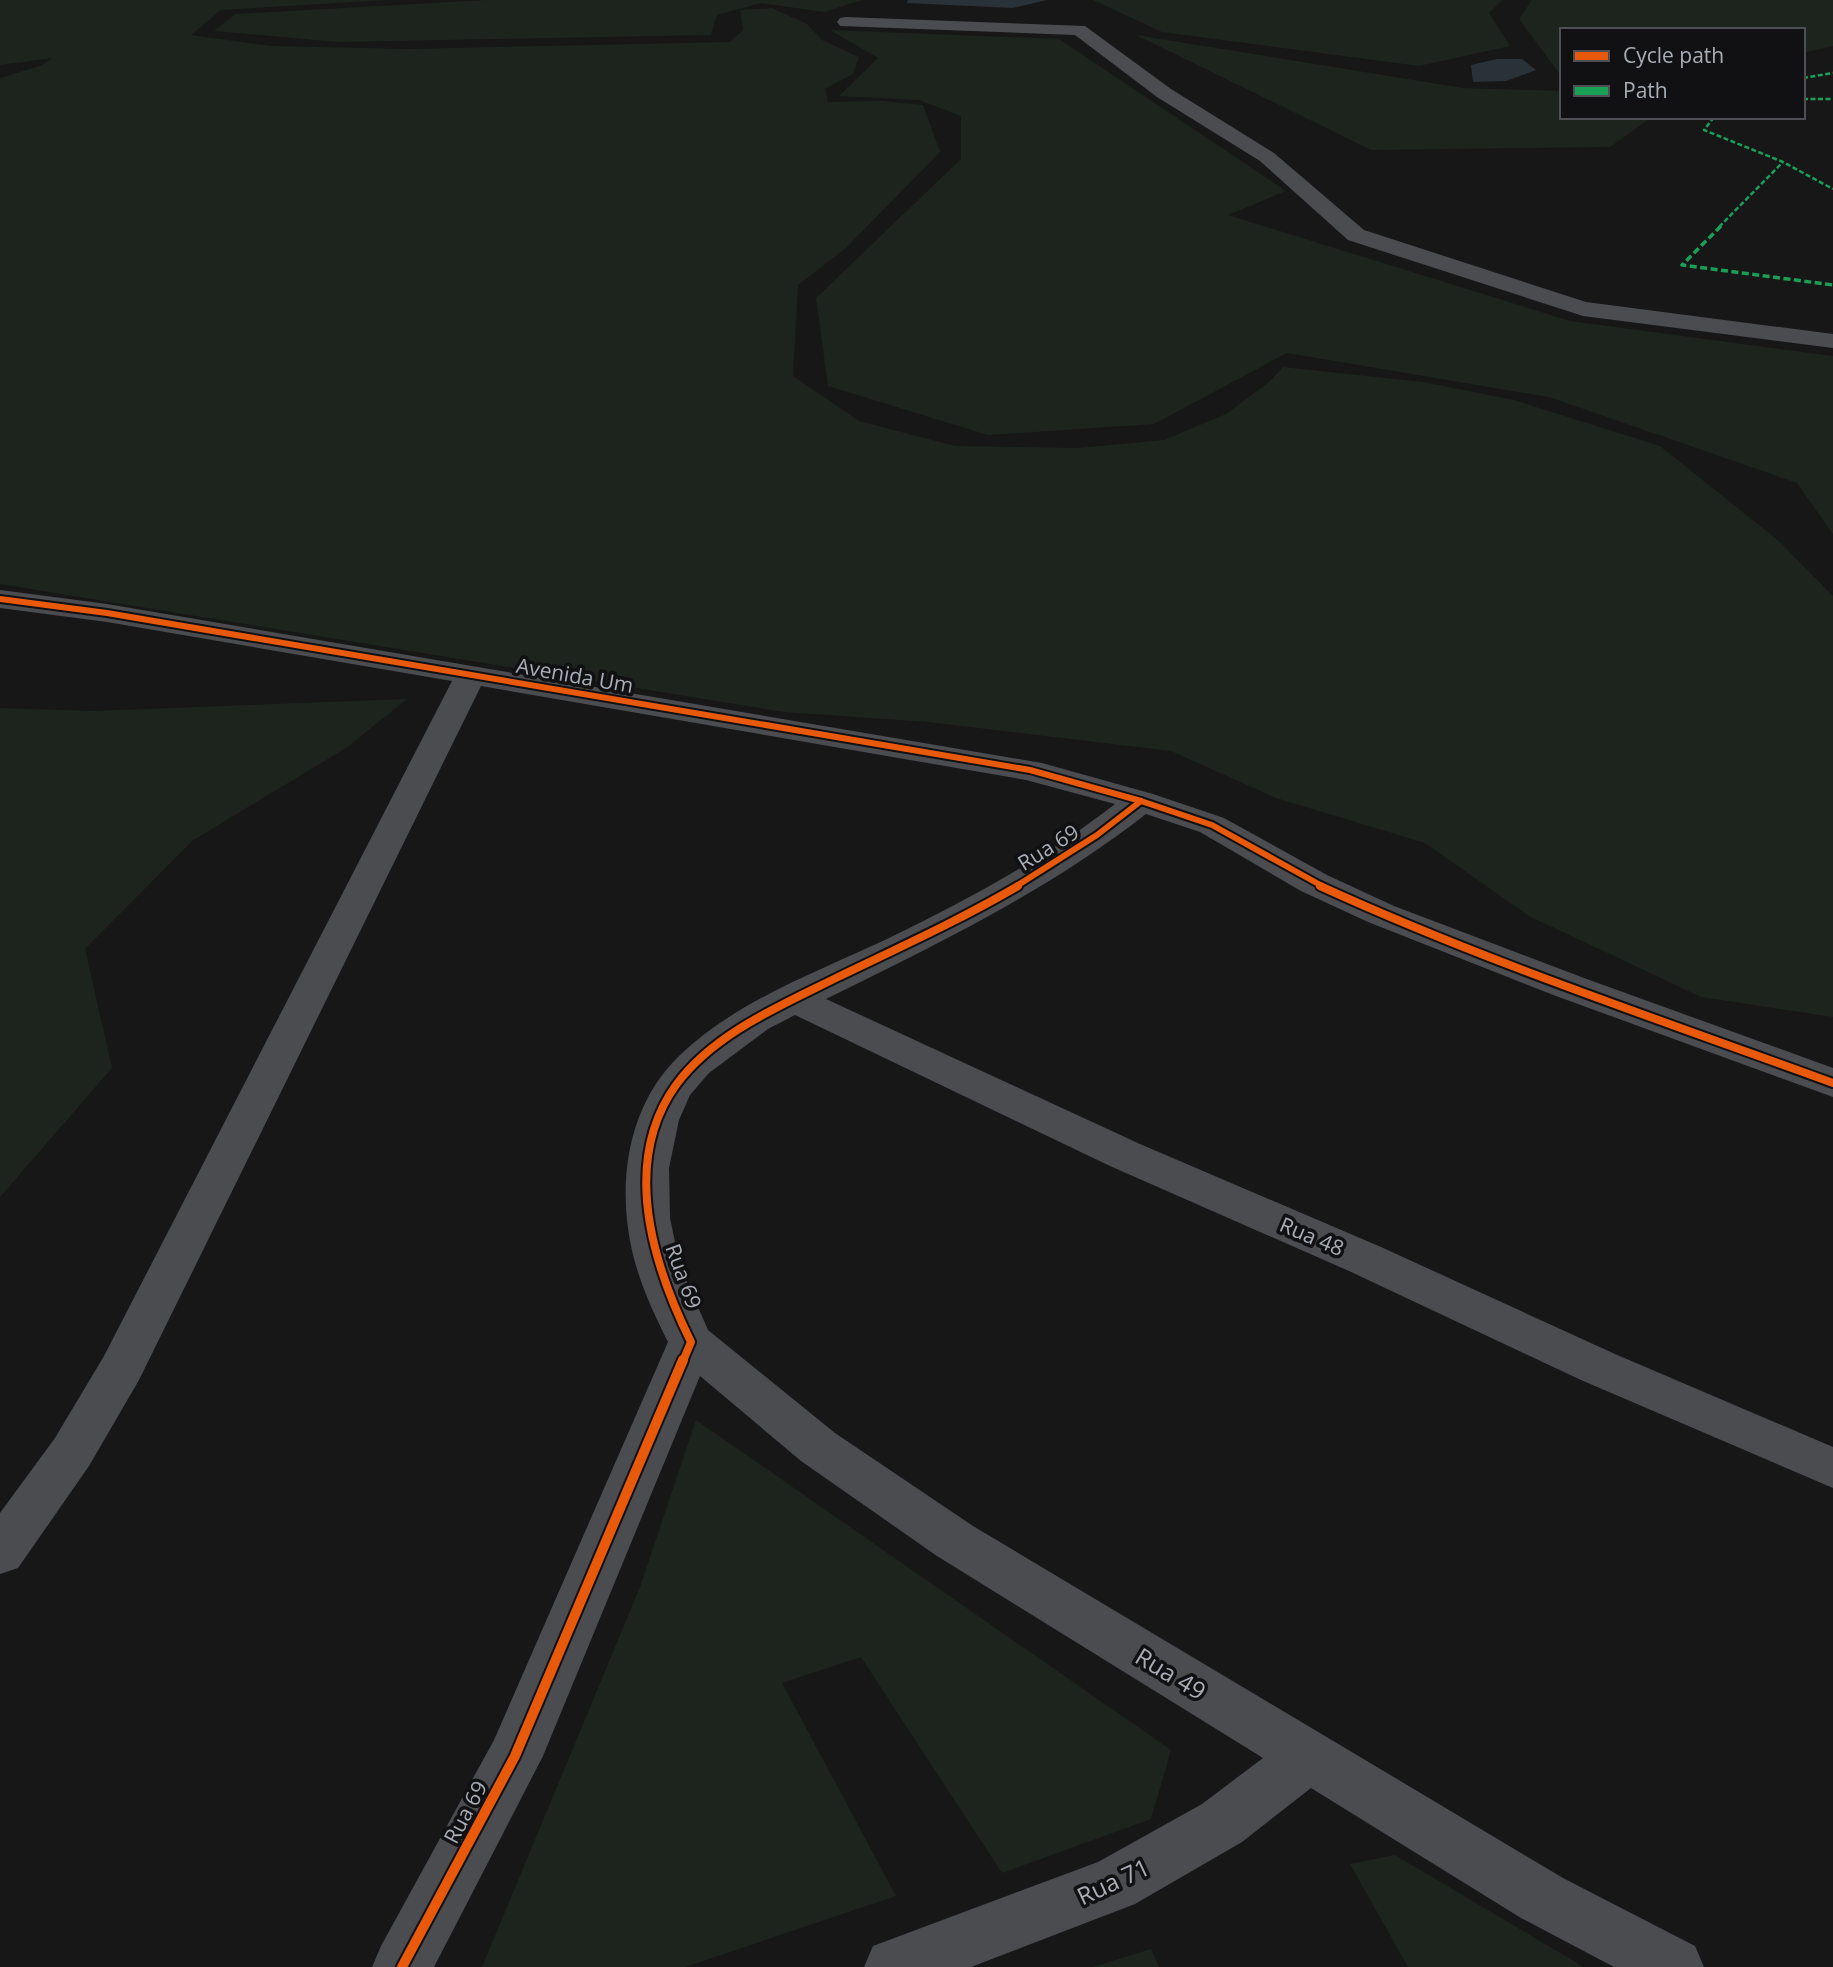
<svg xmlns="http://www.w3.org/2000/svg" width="1833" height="1967" viewBox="0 0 1833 1967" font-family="'Open Sans',sans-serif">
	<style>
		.green { fill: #1d241e }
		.water { fill: #2a3239 }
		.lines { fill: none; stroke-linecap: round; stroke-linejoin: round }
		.street { fill: #4b4c50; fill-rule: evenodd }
		.quiet-far1 { stroke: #1a9f57; stroke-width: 2.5; stroke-dasharray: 5 2.5; stroke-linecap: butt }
		.quiet { stroke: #1a9f57; stroke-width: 3.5; stroke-dasharray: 7 3.5; stroke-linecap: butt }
		.cycleway-far2-casing { stroke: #111113; stroke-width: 10 }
		.cycleway-far1-casing { stroke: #111113; stroke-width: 12 }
		.cycleway-casing { stroke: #111113; stroke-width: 14 }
		.cycleway-far2 { stroke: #e8590c; stroke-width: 6 }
		.cycleway-far1 { stroke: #e8590c; stroke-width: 8 }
		.cycleway { stroke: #e8590c; stroke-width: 10 }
		.labels { text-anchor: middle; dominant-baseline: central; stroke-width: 7; stroke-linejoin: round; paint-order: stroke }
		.street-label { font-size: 21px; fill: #a8adb8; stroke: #111113 }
		.near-street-label { font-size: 24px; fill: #a8adb8; stroke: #111113 }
	</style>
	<rect width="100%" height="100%" fill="#171717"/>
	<g class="green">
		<polygon points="0,0 388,0 221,10 191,35 271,46 409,49 730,42 743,30 740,10 772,8 807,24 822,40 859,57 853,74 825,89 828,102 883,101 923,105 940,152 846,248 798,285 793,376 859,421 955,446 1078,448 1164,440 1226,414 1269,382 1283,367 1423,382 1514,400 1660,446 1779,541 1833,596 1833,1017 1701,997 1529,916 1425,843 1276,798 1171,751 928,722 784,712 0,584 0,78 40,66 53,58 0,65"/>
		<polygon points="486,0 862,0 824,12 761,3 717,15 711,35 337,42 214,31 235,14"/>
		<polygon points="1093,0 1502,0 1489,13 1510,46 1419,66 1162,32"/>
		<polygon points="1532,0 1833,0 1833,46 1803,53 1803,30 1562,30 1562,77 1519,19"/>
		<polygon points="830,30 1059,39 1286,191 1228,215 1570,321 1833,356 1833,534 1797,483 1549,397 1287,353 1154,424 988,435 828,386 816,298 961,159 961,116 919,100 839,96 878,58"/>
		<polygon points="1136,35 1463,88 1562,91 1562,117 1652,117 1610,147 1371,150"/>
		<polygon points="407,699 346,748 192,841 85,949 112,1068 0,1197 0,708 93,711"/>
		<polygon points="696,1420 1171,1750 1151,1819 1002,1873 861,1657 782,1683 896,1896 685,1967 482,1967 640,1587"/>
		<polygon points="1395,1855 1584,1967 1408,1967 1350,1864"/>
		<polygon points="1151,1949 1159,1967 1093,1967"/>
	</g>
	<g class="water">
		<polygon points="908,0 1047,0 1013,8 907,3"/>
		<polygon points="1497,59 1522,59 1536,70 1506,81 1473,82 1471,65"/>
	</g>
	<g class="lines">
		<g class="street">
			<polygon points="846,17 1085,26 1171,89 1274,153 1364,230 1586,302 1833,334 1833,348 1583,316 1348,240 1260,161 1157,97 1075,35 840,26 837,22 840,18"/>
			<path d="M0,590L107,604L1042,763L1153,794L1224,818L1327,875L1394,906L1584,978L1833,1068V1097L1556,996L1368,922L1301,891L1200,832L1146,814C1048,891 937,944 826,999L1140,1144L1381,1247L1615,1354L1833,1447V1488L1581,1380L1349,1271L1110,1166L795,1015L768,1029L709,1073L690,1095L679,1120L669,1168L670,1218L680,1266L708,1330L835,1433L973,1526L1563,1878L1695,1946L1704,1967H1614L1521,1918L1311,1788L1242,1842L1135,1904L971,1967H864L873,1946L1098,1862L1202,1804L1263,1758L937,1556L801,1461L700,1376L543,1756L434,1967H372L381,1946L494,1740L668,1342C656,1318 645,1295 637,1269C615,1197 623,1110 679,1056C736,1001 817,972 887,939C967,900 1044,859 1115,804L1026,780L481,686L139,1380L89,1466L18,1568L0,1574V1513L55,1438L104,1356L452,681L107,622L0,608Z"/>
		</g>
		<g class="quiet-far1">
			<polyline points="1803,78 1833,73"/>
			<polyline points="1803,99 1833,99"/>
			<polyline points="1714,117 1704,130 1783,162 1833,189"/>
			<polyline points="1719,227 1783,162"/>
		</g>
		<polyline class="quiet" points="1721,226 1682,265 1833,285"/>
		<g class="cycleway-far2-casing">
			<g id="cycleway-far2">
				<polyline points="0,599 107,613 1030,770 1141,801 1212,825 1324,887"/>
				<polyline points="1015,887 1097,835 1141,801"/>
			</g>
		</g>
		<g class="cycleway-far1-casing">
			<g id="cycleway-far1">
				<path d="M1320,886C1486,962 1661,1020 1833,1083"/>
				<path d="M683,1361L691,1342C653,1265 620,1163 676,1085C714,1033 782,1005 838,977C898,948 960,920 1018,886"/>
			</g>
		</g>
		<g class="cycleway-casing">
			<polyline id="cycleway" points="402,1967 515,1756 683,1360"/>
		</g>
		<use href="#cycleway-far2" class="cycleway-far2"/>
		<use href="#cycleway-far1" class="cycleway-far1"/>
		<use href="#cycleway" class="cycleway"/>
	</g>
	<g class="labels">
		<g class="street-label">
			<text transform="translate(575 675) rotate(10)">Avenida Um</text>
			<text transform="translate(1048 847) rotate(-32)">Rua 69</text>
			<text transform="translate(1312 1236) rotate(23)">Rua 48</text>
			<text transform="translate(684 1276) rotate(70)">Rua 69</text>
			<text transform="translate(465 1812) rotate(-62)">Rua 69</text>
		</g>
		<g class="near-street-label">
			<text transform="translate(1171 1673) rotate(31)">Rua 49</text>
			<text transform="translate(1113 1881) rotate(-25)">Rua 71</text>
		</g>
	</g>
	<rect x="1560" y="28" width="245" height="91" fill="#111113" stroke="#4d4f55" stroke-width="2"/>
	<rect x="1574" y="51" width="35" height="10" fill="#e8590c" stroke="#4d4f55" stroke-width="2"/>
	<text x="1623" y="63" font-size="21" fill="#a8adb8">Cycle path</text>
	<rect x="1574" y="86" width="35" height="10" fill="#1a9f57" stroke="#4d4f55" stroke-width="2"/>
	<text x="1623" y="98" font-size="21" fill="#a8adb8">Path</text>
</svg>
